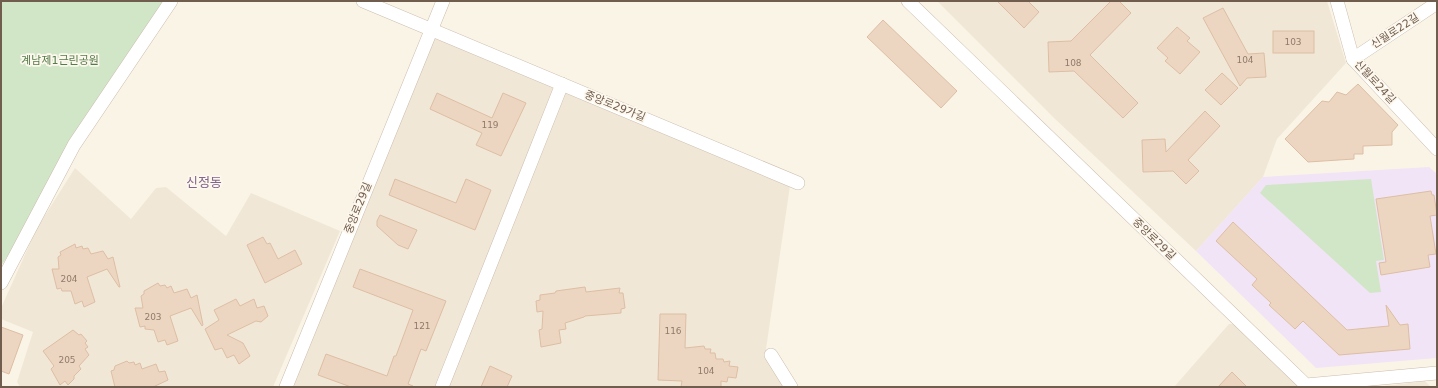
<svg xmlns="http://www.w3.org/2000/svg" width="1438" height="388" viewBox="0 0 1438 388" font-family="'DejaVu Sans','Noto Sans KR',sans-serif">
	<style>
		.residential { fill: #f1e7d6 }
		.education { fill: #f1e4f6 }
		.green { fill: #d1e6c7 }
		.building { fill: #edd6c1; stroke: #ddbea4 }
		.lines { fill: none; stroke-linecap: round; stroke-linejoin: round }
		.minor-casing { stroke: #cbbdae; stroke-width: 14 }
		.minor { stroke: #fff; stroke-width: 13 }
		.labels { text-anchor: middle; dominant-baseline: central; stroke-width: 3.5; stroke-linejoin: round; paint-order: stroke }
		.number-label { font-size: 9px; fill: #907b6b }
		.street-label { font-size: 11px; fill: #715d4e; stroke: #fdf8ed }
		.park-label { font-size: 11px; fill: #547b4a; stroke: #fdf8ed }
		.quarter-label { font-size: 13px; fill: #83668d; stroke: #fdf8ed }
	</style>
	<rect width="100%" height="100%" fill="#faf4e7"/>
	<g class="residential">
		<polygon points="937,1 1327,1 1346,63 1277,139 1263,177 1196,251 1054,118"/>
		<polygon points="432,36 790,186 765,356 784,387 286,387"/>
		<polygon points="75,168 131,219 156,188 166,187 226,236 251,193 340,231 273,387 20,387 17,382 33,332 1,319 1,308 37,228"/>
		<polygon points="1229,324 1234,324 1301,387 1174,387"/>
		<polygon points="1425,381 1431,387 1376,387"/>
	</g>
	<polygon class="education" points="1429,167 1437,174 1437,358 1316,368 1196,251 1263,177"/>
	<g class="green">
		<polygon points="1,1 174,1 1,266"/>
		<polygon points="1371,179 1384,260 1376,261 1381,292 1370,293 1260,193 1266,185"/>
	</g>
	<g class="building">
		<polygon points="997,1 1028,1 1039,12 1024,28"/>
		<polygon points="1111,1 1119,1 1131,13 1090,55 1138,103 1123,118 1074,71 1049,72 1048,42 1071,41"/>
		<polygon points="1223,8 1248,54 1264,53 1266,77 1247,78 1240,86 1203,18"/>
		<polygon points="883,20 957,91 941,108 867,37"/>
		<polygon points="1177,27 1190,38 1187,41 1200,52 1180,74 1165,61 1168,58 1157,48"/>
		<rect x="1273" y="31" width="41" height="22"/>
		<polygon points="1222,73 1238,88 1221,105 1205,90"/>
		<polygon points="1358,84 1398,125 1392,132 1392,145 1363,146 1363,154 1354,154 1354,159 1308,162 1285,139 1322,101 1329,102 1337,92 1346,95"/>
		<polygon points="437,93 492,118 503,93 526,103 501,156 476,145 482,133 430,109"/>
		<polygon points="1205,111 1220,126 1188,160 1199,171 1186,184 1173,171 1143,172 1142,140 1165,139 1166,152"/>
		<polygon points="395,179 456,203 466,179 491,190 475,230 389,195"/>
		<polygon points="1431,191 1432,195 1434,195 1437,215 1430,216 1436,254 1428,255 1430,267 1381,275 1379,263 1386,262 1376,199"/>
		<polygon points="380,215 417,230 408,249 398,245 377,226 377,221"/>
		<polygon points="1233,222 1347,330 1389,326 1386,305 1400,325 1408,324 1410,349 1339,355 1303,321 1295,329 1269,305 1271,303 1252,285 1257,279 1216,241"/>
		<polygon points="263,237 267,244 270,243 278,259 295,250 302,264 265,283 247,245"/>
		<polygon points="75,244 76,248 82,246 83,249 88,248 91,254 103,251 108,259 113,257 120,287 119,287 107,269 87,277 95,302 84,307 82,301 75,304 71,291 62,291 61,288 57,289 52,269 59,269 58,257 61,255 60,252"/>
		<polygon points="360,269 446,301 426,351 421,349 408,384 413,386 412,387 351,387 318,375 326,354 387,376 394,356 396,356 413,310 353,287"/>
		<polygon points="158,283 160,286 165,285 167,288 171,286 174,293 187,289 191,298 197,295 203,325 202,326 191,308 170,316 178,341 167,345 165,340 158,342 154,330 145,329 145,326 140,327 135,308 143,308 141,296 144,294 144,291"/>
		<polygon points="585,287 586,292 620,288 619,293 623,293 625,308 621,309 621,313 585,316 584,317 565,323 566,329 559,330 561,343 541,347 539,330 542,329 543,311 537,312 536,301 540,300 540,295 555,293 556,291"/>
		<polygon points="236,299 240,306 254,299 257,308 264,306 268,316 261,322 256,321 227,335 243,343 250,356 239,364 234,355 227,358 222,348 215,350 205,329 219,320 214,310"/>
		<polygon points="660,314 686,314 685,348 704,346 705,349 711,349 710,353 715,353 716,359 723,359 724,362 730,361 729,366 738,367 736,378 728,377 727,382 721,381 721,387 681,387 682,381 658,380"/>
		<polygon points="1,327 23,335 9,374 1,371"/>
		<polygon points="73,330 79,335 81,334 87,341 85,343 88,347 85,349 89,355 79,366 81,369 74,376 74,379 68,385 65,381 60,385 51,369 54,366 43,351"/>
		<polygon points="127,361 129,363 134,362 135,365 140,363 142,369 156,364 159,372 165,371 168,380 153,387 115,387 111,371 114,370 115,366"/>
		<polygon points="490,366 512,376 507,387 481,387"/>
		<polygon points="1232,372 1247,387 1218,387"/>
	</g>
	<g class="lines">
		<g class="minor-casing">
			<g id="minor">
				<polyline points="363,1 798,183"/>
				<polyline points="908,1 1306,385 1437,373"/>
				<polyline points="1337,1 1353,59 1437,149"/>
				<polyline points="1353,59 1437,3"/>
				<polyline points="1,283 74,145 171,1"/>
				<polyline points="771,355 791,387"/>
				<polyline points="286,387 443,1"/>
				<polyline points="442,387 562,84"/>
			</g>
		</g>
		<use href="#minor" class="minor"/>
	</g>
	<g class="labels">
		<g class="number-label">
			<text x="1293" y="42">103</text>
			<text x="1245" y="60">104</text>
			<text x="1073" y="63">108</text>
			<text x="490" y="125">119</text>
			<text x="69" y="279">204</text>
			<text x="153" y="317">203</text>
			<text x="422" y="326">121</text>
			<text x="673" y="331">116</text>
			<text x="67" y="360">205</text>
			<text x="706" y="371">104</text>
		</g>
		<g class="street-label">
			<text transform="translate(1395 31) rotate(-33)">신월로22길</text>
			<text transform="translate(1375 82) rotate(47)">신월로24길</text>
			<text transform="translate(615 106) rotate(22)">중앙로29가길</text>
			<text transform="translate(358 208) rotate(-68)">중앙로29길</text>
			<text transform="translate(1154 239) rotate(44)">중앙로29길</text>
		</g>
		<g class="park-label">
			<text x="60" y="60">계남제1근린공원</text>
		</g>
		<g class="quarter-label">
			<text x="204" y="182">신정동</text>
		</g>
	</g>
	<rect width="1438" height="388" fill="none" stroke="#715d4e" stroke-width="4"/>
</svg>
